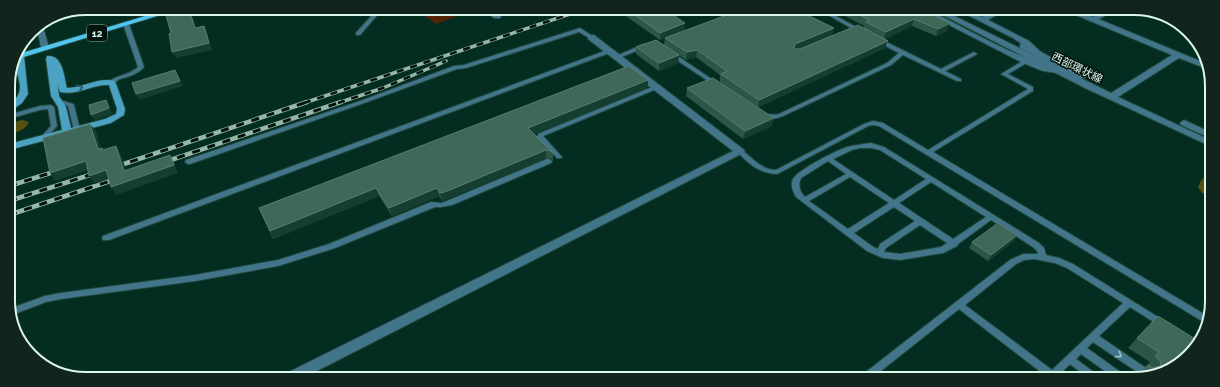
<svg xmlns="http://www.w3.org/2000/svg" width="1220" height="387" viewBox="0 0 1220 387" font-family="Raleway,'Noto Sans JP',sans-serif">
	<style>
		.green { fill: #542307 }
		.water { fill: #56520e }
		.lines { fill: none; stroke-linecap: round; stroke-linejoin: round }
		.river { fill: #56520e; fill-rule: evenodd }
		.service-casing { stroke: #21493c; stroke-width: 2 }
		.minor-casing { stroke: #21493c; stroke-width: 2 }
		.tertiary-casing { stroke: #21493c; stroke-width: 2 }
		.secondary-casing { stroke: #21493c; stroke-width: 2 }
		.primary-casing { stroke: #21493c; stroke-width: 2 }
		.service { fill: #42758a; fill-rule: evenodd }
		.minor { fill: #42758a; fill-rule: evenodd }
		.tertiary { fill: #42758a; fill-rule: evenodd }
		.secondary { fill: #4ba2c3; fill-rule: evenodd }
		.primary { fill: #50c5f0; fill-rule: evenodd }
		.rail-far1-casing { stroke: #97b6aa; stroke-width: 3.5 }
		.rail-casing { stroke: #97b6aa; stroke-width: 4.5 }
		.rail-far1 { stroke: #01130b; stroke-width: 2.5; stroke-dasharray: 7; stroke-linecap: butt }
		.rail { stroke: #01130b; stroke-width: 3; stroke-dasharray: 8; stroke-linecap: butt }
		.wall { fill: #2c5746 }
		.shaded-wall { fill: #143f30 }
		.building { fill: #3f6858; stroke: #577e6f }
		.oneway { stroke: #265a67 }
		.oneway2 { stroke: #9ec2c4 }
		.labels { text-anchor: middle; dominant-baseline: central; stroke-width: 3; stroke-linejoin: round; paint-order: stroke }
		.shield { fill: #01130b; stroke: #9ab2a7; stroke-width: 1 }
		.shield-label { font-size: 10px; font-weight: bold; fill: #dbf6ea }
		.street-label { font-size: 11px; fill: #dbf6ea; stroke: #01130b }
		.rim { fill: none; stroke: #dbf6ea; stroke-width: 2 }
	</style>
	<rect width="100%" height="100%" fill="#032d20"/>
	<polygon class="green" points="415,9 476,9 436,24"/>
	<path class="water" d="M22,120L29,122C26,130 16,133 8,133V124Z"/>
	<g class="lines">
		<polygon class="river" points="1210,177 1210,195 1202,193 1198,187 1202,179"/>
		<g class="service-casing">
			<g id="service">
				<polygon points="372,9 376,9 379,13 360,35 356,35 356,33 374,13"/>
				<polygon points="506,9 514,9 494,16 491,14"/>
				<polygon points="819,10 825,10 865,32 864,33 860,33"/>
				<path d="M126,22L129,24L144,67C137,75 129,76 120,79C116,81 113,85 108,84V82C117,75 130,75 138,67L123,24Z"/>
				<polygon points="580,28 594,37 593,38 589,38 579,32 466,68 457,69 367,102 190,164 188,164 185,162 186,160 363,100 454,66 464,65"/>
				<path d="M878,38L941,69L972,53L974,52L977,54L945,71L961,79V81H957L903,55L891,65L783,116C776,119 767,120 761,116C766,112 773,116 779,114L887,63L899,53L876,41L875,40Z"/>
				<polygon points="644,44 647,46 646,47 619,58 615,58 614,57"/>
				<polygon points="610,49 612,50 612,52 109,240 103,240 102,238 103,236"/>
				<polygon points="671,52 673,53 719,84 718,85 714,85 669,55 668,54"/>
				<path d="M1026,59L1028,60V62L1008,74L1033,87V91L933,152L1209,317V321L1207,324L879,126L873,125L868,126L777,174C761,174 747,163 737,151L740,149L742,150C752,158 762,170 776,170L864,124L873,121L883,123L928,150L1028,89L1001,74Z"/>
				<polygon points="657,85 659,86 659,88 543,136 561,156 562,157 561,158 557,158 537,137 538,134"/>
				<polygon points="60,100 73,104 74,105 80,130 79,131 77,132 74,130 68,106 58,103 57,102 58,101"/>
				<polygon points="51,105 54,107 57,126 46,138 44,139 41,137 51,126 48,109 40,110 8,119 8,115 40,106"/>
				<path d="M871,143L884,147L1039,243L1044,248L1046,255L1059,258L1073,264L1166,322L1167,324L1166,326L1163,327L1160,326L1130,307L1099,336L1149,370L1150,373V375L1145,376H1143L1093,342L1087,348L1126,376L1127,379H1116L1081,354L1076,359L1099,376L1100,379H1089L1070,364L1059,375L1061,379H1044L1046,376L959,309L872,378H861L862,375L1010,260L1023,254H1038L1037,251L1033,247L991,220L958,244L957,246L943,253L900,260L883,258L867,251L796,197C793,191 790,186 793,179C798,170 835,151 847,147C855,145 863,144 871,143ZM860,148H871L880,150L926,179L894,200L833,159L852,150ZM828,161L846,174L805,197C799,191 798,185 801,178ZM850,177L889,203L848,229L809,201ZM931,182L986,217L953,239L899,203ZM894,207L915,221L880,244L878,249L873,247L854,233ZM920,225L947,243L941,247L900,254L884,252L886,248ZM1034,259L1055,263L1067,268L1123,303L1052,370L965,305L1016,264L1024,260Z"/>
				<polygon points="547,159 549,159 552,161 551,163 452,205 441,207 435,207 335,248 278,266 195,281 61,299 46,302 9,316 9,309 45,296 61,293 195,275 278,260 329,244 431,202 441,203 447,201"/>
			</g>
		</g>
		<g class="minor-casing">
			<g id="minor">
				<polygon points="482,9 491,9 501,16 500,18 494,18"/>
				<path d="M920,10H929C971,31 1015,58 1061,69L1062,71L1058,73L1043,71L1023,63Z"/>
				<polygon points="958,10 967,10 982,17 996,10 1005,10 988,20 1029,41 1043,54 1039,56 1013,38"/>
				<polygon points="1104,11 1113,11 1096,21 1093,21 1089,19"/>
				<polygon points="588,35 594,35 743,149 745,151 743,153 305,377 286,377 287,373 733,151 588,39"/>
			</g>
		</g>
		<g class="tertiary-casing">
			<g id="tertiary">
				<polygon points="933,10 942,10 1111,93 1172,55 1071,13 1071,11 1079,11 1207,64 1210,70 1179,58 1118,97 1210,140 1210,146 1085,88"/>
				<polygon points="42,23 49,48 45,50 41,48 37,27"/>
				<polygon points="23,42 26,44 24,56 23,58 17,58 17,50"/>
				<polygon points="1020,44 1026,44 1086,76 1085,78 1079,78 1020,48"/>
				<polygon points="1184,120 1210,132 1210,138 1181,125 1180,123"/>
			</g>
		</g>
		<g class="secondary-casing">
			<g id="secondary">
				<path d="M17,54H23L24,56L28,94L22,103L8,113V106C33,88 10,75 17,54Z"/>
				<path d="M47,56C63,54 64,77 67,88C83,88 98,77 115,81L125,109L124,115L111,123L9,150V144L62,130L58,107L51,96L46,59ZM58,85L60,92C77,96 92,84 109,85L117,109L116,114L105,119L71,128L66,107L59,96Z"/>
			</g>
		</g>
		<g class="primary-casing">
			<polygon id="primary" points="172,8 183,8 14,60 15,55"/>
		</g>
		<use href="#service" class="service"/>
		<use href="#minor" class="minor"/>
		<use href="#tertiary" class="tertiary"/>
		<use href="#secondary" class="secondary"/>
		<use href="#primary" class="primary"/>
		<g class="rail-far1-casing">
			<g id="rail-far1">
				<polyline points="304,103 585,9"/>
				<polyline points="338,103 383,88 446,61"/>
			</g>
		</g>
		<g class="rail-casing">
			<g id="rail">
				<polyline points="162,163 341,102"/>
				<polyline points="115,167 307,102"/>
				<polyline points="9,186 60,170"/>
				<polyline points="9,201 99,172"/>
				<polyline points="9,215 119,178"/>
			</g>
		</g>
		<use href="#rail-far1" class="rail-far1"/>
		<use href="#rail" class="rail"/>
	</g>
	<g class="wall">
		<polygon points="620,9 664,9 685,30 812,10 804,13 832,36 800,49 864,28 864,26 834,10 922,10 947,31 936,36 912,26 885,39 885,48 758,107 720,82 720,75 696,57 686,60 664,45 665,38 660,40 620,12"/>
		<polygon points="636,47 679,55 678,63 659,71 636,54"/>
		<polygon points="648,87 534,134 553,153 553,161 550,158 546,158 442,201 439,196 392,216 379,196 273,239 259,208"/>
		<polygon points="687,88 772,126 743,139 686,96"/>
		<polygon points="1014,241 988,261 969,248 972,242"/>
		<polygon points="1137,338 1182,363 1138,379 1134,379 1150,362 1128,348"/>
	</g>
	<g class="shaded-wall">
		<polygon points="189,9 192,16 198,34 195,28"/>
		<polygon points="796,10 812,10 795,17"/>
		<polygon points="914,19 912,26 884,40 886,32"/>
		<polygon points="685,23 685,31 660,40 660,33"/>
		<polygon points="950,23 947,31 936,36 938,29"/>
		<polygon points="204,26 207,32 212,50 176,58 172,52"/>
		<polygon points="834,28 832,36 793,52 795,44"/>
		<polygon points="888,41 885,48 758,107 759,100"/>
		<polygon points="697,50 696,57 686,60 687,52"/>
		<polygon points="679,55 678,63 659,71 659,63"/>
		<polygon points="175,70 183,86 139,100 136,94"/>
		<polygon points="648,80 648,87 529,136 528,128"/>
		<polygon points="106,100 109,105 112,114 94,120 91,115"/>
		<polygon points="774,118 772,126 743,139 745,131"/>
		<polygon points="90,124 96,131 103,157 98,149"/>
		<polygon points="116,146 121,154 129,179 124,171"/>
		<polygon points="546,150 546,158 442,201 440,193"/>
		<polygon points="170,155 174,163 178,173 116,195 111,187"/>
		<polygon points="86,161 91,169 55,181 50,173"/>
		<polygon points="106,170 111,178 95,184 89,176"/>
		<polygon points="376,188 379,196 273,239 270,231"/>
		<polygon points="437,188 439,196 392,216 389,208"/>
		<polygon points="1017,235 1014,241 988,261 991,255"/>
	</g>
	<g class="building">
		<polygon points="189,9 195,28 204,26 209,43 172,52 169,34 171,33 166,15"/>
		<polygon points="627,9 664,9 685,23 660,33"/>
		<polygon points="740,10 797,10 834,28 795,44 794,48 796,49 800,49 858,25 888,41 759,100 721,74 727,71 697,50 687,52 665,38"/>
		<polygon points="850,10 922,10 950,23 938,29 914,19 886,32 866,22 869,20"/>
		<polygon points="656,40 679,55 659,63 636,47"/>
		<polygon points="629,66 648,80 528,128 553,153 549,150 546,150 445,192 440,193 437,188 389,208 376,188 270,231 259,208"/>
		<polygon points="175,70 180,81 136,94 132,83"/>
		<polygon points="713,78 774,118 745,131 687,88"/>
		<polygon points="106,100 109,108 91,115 89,105"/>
		<polygon points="90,124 98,149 102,148 103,150 116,146 124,171 170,155 174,165 111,187 106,170 89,176 86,161 50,173 43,138"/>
		<polygon points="998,223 1017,235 991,255 972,242"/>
		<polygon points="1158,316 1197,340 1182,363 1138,379 1135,379 1148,365 1153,368 1161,366 1160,360 1155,356 1159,352 1137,338"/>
	</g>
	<defs><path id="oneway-chevron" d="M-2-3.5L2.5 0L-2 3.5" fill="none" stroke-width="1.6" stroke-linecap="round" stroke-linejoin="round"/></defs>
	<use class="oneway" href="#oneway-chevron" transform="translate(80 88) rotate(-15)"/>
	<use class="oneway2" href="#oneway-chevron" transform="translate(1119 355) rotate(34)"/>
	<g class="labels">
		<rect class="shield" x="87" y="25" width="20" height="16" rx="3"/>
		<g class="shield-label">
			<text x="97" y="33">12</text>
		</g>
		<g class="street-label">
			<text transform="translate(1077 68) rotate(26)">西部環状線</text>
		</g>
	</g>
	<path d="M0 0H1220V387H0ZM86 15H1134A71 71 0 0 1 1205 86V301A71 71 0 0 1 1134 372H86A71 71 0 0 1 15 301V86A71 71 0 0 1 86 15Z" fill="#12251d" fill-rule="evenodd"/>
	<path class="rim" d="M86 15H1134A71 71 0 0 1 1205 86V301A71 71 0 0 1 1134 372H86A71 71 0 0 1 15 301V86A71 71 0 0 1 86 15Z"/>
</svg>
